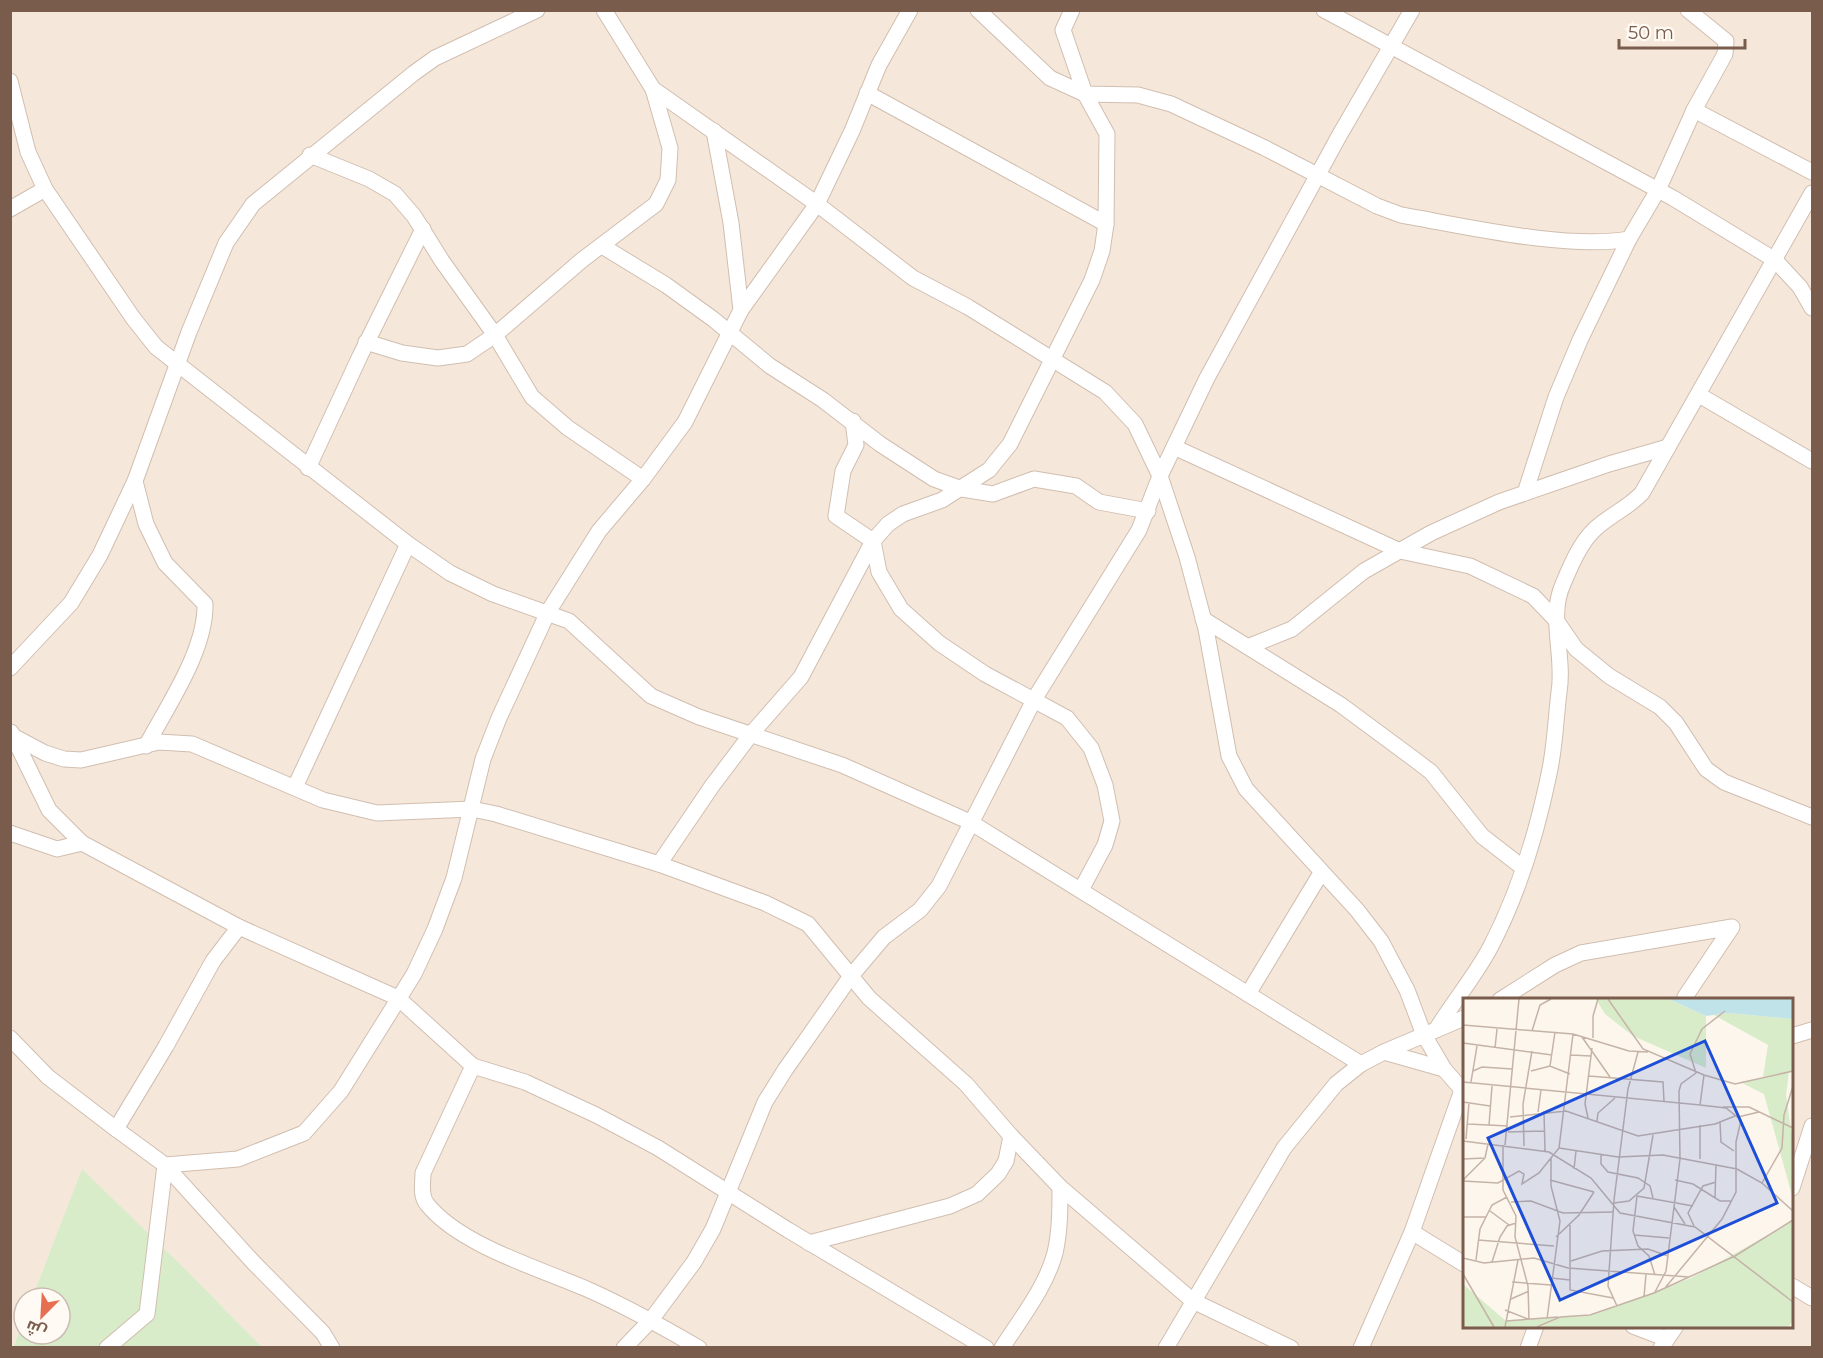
<svg xmlns="http://www.w3.org/2000/svg" width="1823" height="1358" viewBox="0 0 1823 1358" font-family="Montserrat,Cairo,sans-serif">
	<style>
		.residential { fill: #f5e8da; fill-rule: evenodd }
		.green { fill: #d8ecc9 }
		.lines { fill: none; stroke-linecap: round; stroke-linejoin: round }
		.minor-casing { stroke: #d1beb0; stroke-width: 17 }
		.minor { stroke: #fff; stroke-width: 15 }
		.inset-road { fill: none; stroke: #c5b3a7; stroke-width: 1.5 }
		.view { fill: #1d4ed8; fill-opacity: 0.15; stroke: #1d4ed8; stroke-width: 3 }
		.inset-edge { fill: none; stroke: #7a5c4d; stroke-width: 3 }
	</style>
	<rect width="100%" height="100%" fill="#fdf6ec"/>
	<path class="residential" d="M10,11H1812V1347H262L187,1271L82,1170L32,1298H24V1319L13,1347H11ZM1464,1000H1792V1326H1464Z"/>
	<polygon class="green" points="82,1169 187,1271 262,1347 13,1348 24,1319 24,1334 60,1334 60,1298 32,1298"/>
	<g class="lines">
		<g class="minor-casing">
			<g id="minor">
				<polyline points="604,10 653,89 817,204 913,278 968,307 1105,392 1135,424 1160,476 1187,557 1206,629 1229,756 1246,789 1357,910 1381,941 1407,990 1424,1035 1444,1069 1464,1092"/>
				<path d="M978,10L1050,78L1085,94L1138,95L1171,104L1265,148L1377,206L1401,215C1465,226 1566,250 1629,239"/>
				<polyline points="1324,10 1673,198 1775,260 1800,287 1812,308"/>
				<polyline points="10,81 28,152 45,189 133,318 156,347 408,544 450,573 493,594 569,621 651,696 699,717 842,765 970,822 1361,1064"/>
				<polyline points="867,93 1106,224"/>
				<polyline points="1694,110 1812,172"/>
				<polyline points="714,131 731,223 741,310"/>
				<polyline points="310,155 369,179 395,194 414,216 442,261 495,335 532,397 568,428 643,479"/>
				<polyline points="10,209 45,189"/>
				<polyline points="602,246 666,285 713,319 770,366 823,400 880,444 934,479 962,489 993,494 1034,479 1076,486 1099,502 1148,511"/>
				<polyline points="366,342 402,353 438,358 467,354 495,335 582,260 656,204 668,180 670,148 653,89"/>
				<polyline points="1699,395 1812,461"/>
				<polyline points="853,421 856,445 843,471 836,516 873,541 879,572 901,609 939,643 985,674 1067,718 1091,748 1105,785 1112,821 1105,845 1081,890"/>
				<polyline points="1174,447 1400,551 1470,566 1533,596 1556,620 1576,649 1609,676 1660,707 1676,723 1706,769 1724,782 1812,817"/>
				<polyline points="308,468 360,356 423,229"/>
				<path d="M135,481L146,524L165,563L205,604C206,650 168,705 146,746"/>
				<polyline points="1525,493 1556,397 1580,340 1629,239 1658,190 1694,110 1725,54 1726,41 1688,10"/>
				<polyline points="1203,619 1341,705 1414,759 1431,772 1482,836 1522,867"/>
				<polyline points="1250,646 1292,629 1364,571 1431,533 1499,502 1609,464 1668,447"/>
				<polyline points="10,668 71,603 100,555 135,481 189,332 226,243 253,204 414,73 435,58 537,10"/>
				<polyline points="11,732 49,810 82,843 239,927"/>
				<polyline points="13,736 45,753 64,759 81,760 159,742 192,744 323,800 377,813 472,809 496,814 659,864 765,903 808,924 869,998 966,1084 1011,1136 1060,1187 1193,1301 1291,1348"/>
				<polyline points="295,787 408,544"/>
				<polyline points="10,833 57,849 82,843"/>
				<polyline points="659,864 712,786 752,733 801,677 873,541 888,524 903,514 942,500 989,470 1010,444 1092,280 1102,251 1106,224 1107,134 1085,94 1063,30 1072,10"/>
				<polyline points="1248,994 1321,873"/>
				<polyline points="1500,1000 1555,965 1581,953 1732,927 1685,997 1687,1000"/>
				<path d="M1436,1030C1453,1002 1476,975 1491,946C1519,892 1538,829 1550,769C1555,744 1556,717 1559,692C1565,657 1548,617 1563,584C1571,565 1580,543 1595,529C1610,515 1628,508 1642,493L1812,193"/>
				<polyline points="1792,1036 1812,1030"/>
				<polyline points="10,1038 48,1077 116,1129 166,1046 213,961 239,927 398,998 473,1066 525,1082 596,1115 658,1148 788,1230 986,1348"/>
				<polyline points="1384,1052 1444,1069"/>
				<path d="M473,1066L423,1173C423,1183 420,1196 427,1204C459,1245 541,1269 589,1290C627,1307 663,1327 699,1348"/>
				<polyline points="116,1129 165,1165 253,1262 323,1333 332,1348"/>
				<polyline points="165,1165 238,1159 304,1133 341,1091 414,974 435,929 454,878 483,759 499,718 548,612 599,531 643,479 685,422 741,310 817,204 852,131 879,65 910,10"/>
				<polyline points="1792,1188 1812,1126"/>
				<polyline points="1412,1232 1464,1264"/>
				<polyline points="809,1243 950,1206 977,1194 998,1174 1006,1161 1011,1136"/>
				<polyline points="1792,1286 1812,1298"/>
				<polyline points="1633,1326 1667,1339"/>
				<polyline points="107,1348 147,1314 165,1165"/>
				<polyline points="624,1348 651,1320 694,1262 713,1229 765,1102 785,1070 851,976 884,937 920,910 939,886 1035,698 1139,530 1160,476 1207,378 1339,136 1412,10"/>
				<path d="M1002,1348C1021,1318 1046,1287 1055,1253C1060,1231 1060,1209 1060,1187"/>
				<polyline points="1166,1348 1284,1148 1336,1084 1361,1064 1384,1052 1464,1018"/>
				<polyline points="1361,1348 1412,1232 1462,1090"/>
				<polyline points="1528,1348 1536,1326"/>
				<polyline points="1661,1348 1676,1326"/>
			</g>
		</g>
		<use href="#minor" class="minor"/>
	</g>
	<g transform="translate(1463 998)">
		<rect width="330" height="330" fill="#fdf6ec"/>
		<path d="M133,1H206L243,18V70L170,38L142,16ZM265,15L330,21V73L326,74L323,97L330,145V201L301,96L277,84L320,76L300,79L305,47L251,17ZM330,223V323L325,329H78L98,319L127,318L228,280ZM0,286L43,323L96,319L73,329H0Z" fill="#d8ecc9"/>
		<path d="M206,1H330V21L265,15L243,18Z" fill="#bfe3e8"/>
		<path class="inset-road" d="M145,1L180,51L241,77M0,27L110,36L166,53L185,54M69,33L77,7L88,1M119,39L147,79M130,40V18L135,1M0,45L89,57M32,50L34,31M108,57L128,58M87,68L92,34M10,73L19,69L49,71M68,73L87,68L107,76M233,75L227,56L239,31L262,13M126,78L200,84L201,103M0,84L237,107L241,77L272,86L330,73M8,84L14,48M0,104L27,108M260,109H286L330,130M81,113L82,153M75,114L78,92M47,119L103,113L175,138L252,126L272,118M275,119L296,114M125,120L122,106L129,50M134,123L135,115L152,100M257,124L258,144L271,153M5,126L45,128M26,127L29,88M45,134L81,133M3,141L6,105M0,143L86,154L128,180L157,215L232,229L330,304M40,147V192L53,218L52,239L65,288L66,322M42,147L56,1M61,148L60,106L69,53M96,150L155,159L200,157L274,171L299,185L330,213M138,156V166L145,174L175,180L187,188L190,200M0,161L22,160L25,146M237,161V127M111,171L113,153M0,182L22,160M87,182L131,194M212,182L230,186L257,203H268M0,183L35,185L56,173L61,176L59,186L76,175L96,150L110,36M299,185L319,150L321,117L330,88M174,198L170,233L175,248L186,258L192,277M174,198L230,208M252,200L253,166M48,204L68,203L100,215L151,214M151,205L166,203L181,190L190,137M211,209L222,226M27,213L46,227M0,219H23M107,227V292L150,300M231,228L225,215L240,188L253,184M171,237L206,240M93,239L116,217L131,194M15,242L91,248M0,260L21,265L71,260L105,270L226,279M13,262L17,231L29,207L44,199M108,263L139,253L185,251L205,258M29,264L37,239L44,228L53,225M0,276L31,329M88,280L107,282M49,284L88,287M202,290L259,221L273,194V144L278,122L263,110L237,107M192,294L203,273L217,161L216,93L218,86L233,75M181,299L183,276M48,301L66,293M154,308L145,288L151,202L165,91L175,54M42,312L65,321M84,321L97,223L88,188V160M43,323L95,319M42,329L55,262M74,329L97,319L127,317L191,295L272,258L330,222"/>
		<path class="view" d="M242,43L314,205L97,302L25,140Z"/>
		<rect width="330" height="330" class="inset-edge"/>
	</g>
	<rect width="1823" height="1358" fill="none" stroke="#7a5c4d" stroke-width="24"/>
	<g transform="translate(42 1316) rotate(204)"><circle r="28" fill="#fffaf3" stroke="#cabbb1" stroke-width="1.5"/>
	<path d="M0-4.5L10 22L0 15L-10 22Z" fill="#e76f51"/>
	<text y="-9" font-size="16" font-weight="bold" text-anchor="middle" fill="#7a5c4d">ش</text>
	</g>
	<path d="M1619 39v9h126v-9" fill="none" stroke="#7a5c4d" stroke-width="3"/>
	<text x="1628" y="39" font-size="18" fill="#7a5c4d" stroke="#fffaf3" stroke-width="4.5" paint-order="stroke">50 m</text>
</svg>
